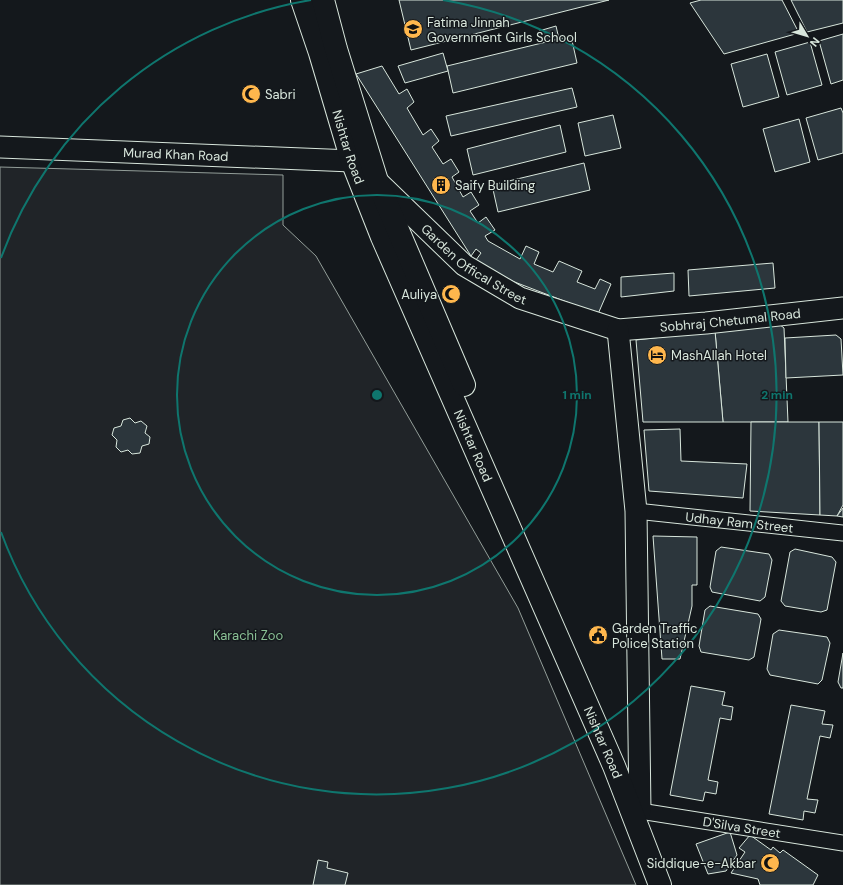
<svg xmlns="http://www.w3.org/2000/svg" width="843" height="885" viewBox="0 0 843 885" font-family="'DM Sans',sans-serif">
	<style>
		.green { fill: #202428; stroke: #939e99 }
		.building { fill: #2c363c; stroke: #d8e6dc }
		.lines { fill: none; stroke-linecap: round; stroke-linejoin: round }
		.street-casing { stroke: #d8e6dc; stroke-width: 17 }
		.secondary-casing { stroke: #d8e6dc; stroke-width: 23 }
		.primary-casing { stroke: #d8e6dc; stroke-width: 24 }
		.street { stroke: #14181c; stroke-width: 15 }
		.secondary { stroke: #14181c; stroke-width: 21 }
		.primary { stroke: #14181c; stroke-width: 22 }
		.ring { fill: none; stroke: #0f766e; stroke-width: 2 }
		.labels { text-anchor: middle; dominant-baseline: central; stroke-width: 3; stroke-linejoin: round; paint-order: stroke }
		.poi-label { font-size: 13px; fill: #d8e6dc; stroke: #14181c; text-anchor: start }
		.street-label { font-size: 13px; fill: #d8e6dc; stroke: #14181c }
		.park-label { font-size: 13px; fill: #8ac095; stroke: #14181c }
		.centre { fill: #0f766e; stroke: #14181c; stroke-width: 2 }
		.ring-label { font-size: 12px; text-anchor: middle; font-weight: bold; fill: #0f766e; stroke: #14181c; stroke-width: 3; stroke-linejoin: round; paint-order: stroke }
	</style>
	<rect width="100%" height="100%" fill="#14181c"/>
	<polygon class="green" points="0,167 283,175 283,225 316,256 518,608 636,885 0,885"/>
	<g class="building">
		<polygon points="399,0 609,0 411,50"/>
		<polygon points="701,0 782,0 799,33 724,54 690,3"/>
		<polygon points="791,0 843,0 843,23 807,32"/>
		<polygon points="556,26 559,39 543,43 539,31"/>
		<polygon points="843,34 843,80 831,84 819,41"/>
		<polygon points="571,36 577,63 453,93 447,66"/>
		<polygon points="810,42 822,85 787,95 775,52"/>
		<polygon points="443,53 448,71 405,83 398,66"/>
		<polygon points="767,54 779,97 743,107 731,64"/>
		<polygon points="382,66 399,94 407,89 414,102 407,108 423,135 431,129 439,141 432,147 443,164 451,159 459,172 452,177 463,197 471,192 479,205 470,211 478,223 486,217 495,230 485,236 488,241 520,259 526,246 539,252 534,264 553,272 559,261 582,271 577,282 595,289 600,279 611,284 598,314 512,281 476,260 481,253 476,249 471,256 356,74"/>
		<polygon points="572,88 577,107 451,136 446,116"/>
		<polygon points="841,108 843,113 843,153 818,160 806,118"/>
		<polygon points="613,115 621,148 585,156 578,123"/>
		<polygon points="799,119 810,162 775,172 763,129"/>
		<polygon points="560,125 566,152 473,175 467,149"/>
		<polygon points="584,163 590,190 498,212 492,185"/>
		<polygon points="773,263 775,288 689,296 688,270"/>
		<polygon points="674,273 674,291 621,297 621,277"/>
		<polygon points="779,324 784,328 788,422 723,422 715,331"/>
		<polygon points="715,331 723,422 643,422 636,340"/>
		<polygon points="836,335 841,339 843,375 786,378 785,338"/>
		<polygon points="130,418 135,423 141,421 147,426 145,433 150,437 149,444 142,446 140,453 132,454 128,450 121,452 116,447 117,440 112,435 114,428 121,426 123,420"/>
		<polygon points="751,422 819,422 820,515 750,511"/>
		<polygon points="819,422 843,422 843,505 837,516 820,515"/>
		<polygon points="680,429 681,461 747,464 743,498 649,491 644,430"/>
		<polygon points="843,508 843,517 837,516"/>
		<polygon points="653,536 697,537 697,585 692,585 692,606 680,659 662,659"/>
		<polygon points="721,547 769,554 772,560 765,597 760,601 712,592 710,587 716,551"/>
		<polygon points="795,549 832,557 836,562 827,610 821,612 785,606 781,601 790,552"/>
		<polygon points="710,606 758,614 761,619 754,657 749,660 701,652 699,646 705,610"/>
		<polygon points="779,630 827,637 830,643 822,680 818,684 770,675 767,669 773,634"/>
		<polygon points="843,653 843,688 841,688 838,682"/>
		<polygon points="691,686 725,692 722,705 733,707 731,720 720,718 708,780 718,782 716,794 705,792 703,801 670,795"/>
		<polygon points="791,705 825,711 822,724 833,725 830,738 820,736 807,799 818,800 815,813 804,811 803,820 769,814"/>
		<polygon points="730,832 737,855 726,871 708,874 696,844"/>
		<polygon points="750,835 771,850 773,847 780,853 783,850 818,875 813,885 760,885 758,879 731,873 745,852 739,848"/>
		<polygon points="318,860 328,862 327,868 348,873 345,885 313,885"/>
	</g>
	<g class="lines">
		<g class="street-casing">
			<g id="street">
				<path id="s1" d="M636,511L843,533"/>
				<path id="s2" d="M640,811L843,843"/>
			</g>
		</g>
		<g class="secondary-casing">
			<g id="secondary">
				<path id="s3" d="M0,147L352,161L377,181L464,265L520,298L618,330L706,323L843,308"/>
				<polyline points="618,330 636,511 640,811"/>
			</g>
		</g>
		<g class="primary-casing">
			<g id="primary">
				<path id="s4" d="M302,0L320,53L352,161L382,237L614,766L660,885"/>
				<polyline points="323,0 336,49 377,181 464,385"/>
			</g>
		</g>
		<use href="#street" class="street"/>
		<use href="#secondary" class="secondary"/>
		<use href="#primary" class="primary"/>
	</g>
	<g class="ring">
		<circle cx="377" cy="395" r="200"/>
		<path d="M1 258A400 400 0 0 1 311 0M443 0A400 400 0 1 1 1 532"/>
	</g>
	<defs>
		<g id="university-disc" transform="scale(1)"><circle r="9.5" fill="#ffb74d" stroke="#14181c"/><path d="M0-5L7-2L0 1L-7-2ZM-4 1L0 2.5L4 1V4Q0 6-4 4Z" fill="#111"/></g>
		<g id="mosque-disc" transform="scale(1)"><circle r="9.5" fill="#ffb74d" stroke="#14181c"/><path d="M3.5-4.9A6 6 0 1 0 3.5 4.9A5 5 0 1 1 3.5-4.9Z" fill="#111"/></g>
		<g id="building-disc" transform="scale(1)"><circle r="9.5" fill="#ffb74d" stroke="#14181c"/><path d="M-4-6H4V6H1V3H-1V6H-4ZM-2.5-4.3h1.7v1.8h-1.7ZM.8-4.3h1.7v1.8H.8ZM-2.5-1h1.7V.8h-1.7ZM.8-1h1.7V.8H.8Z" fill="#111"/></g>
		<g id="hotel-disc" transform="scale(1)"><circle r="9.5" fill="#ffb74d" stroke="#14181c"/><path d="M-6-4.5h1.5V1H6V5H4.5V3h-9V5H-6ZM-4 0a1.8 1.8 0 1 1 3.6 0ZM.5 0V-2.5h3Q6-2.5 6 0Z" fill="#111"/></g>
		<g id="civic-disc" transform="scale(1)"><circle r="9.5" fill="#ffb74d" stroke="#14181c"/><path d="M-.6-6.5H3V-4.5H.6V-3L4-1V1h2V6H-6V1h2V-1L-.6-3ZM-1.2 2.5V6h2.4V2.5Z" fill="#111"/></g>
	</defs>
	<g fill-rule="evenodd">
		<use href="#university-disc" x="413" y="29"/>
		<use href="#mosque-disc" x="251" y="94"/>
		<use href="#building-disc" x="441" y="185"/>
		<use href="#mosque-disc" x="451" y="294"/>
		<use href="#hotel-disc" x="657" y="355"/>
		<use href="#civic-disc" x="598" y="635"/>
		<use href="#mosque-disc" x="770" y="863"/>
	</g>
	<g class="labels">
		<g class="poi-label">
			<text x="427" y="22">Fatima Jinnah<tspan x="427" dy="15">Government Girls School</tspan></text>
			<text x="265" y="94">Sabri</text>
			<text x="455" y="185">Saify Building</text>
			<text x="437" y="294" text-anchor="end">Auliya</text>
			<text x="671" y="355">MashAllah Hotel</text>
			<text x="612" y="628">Garden Traffic<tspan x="612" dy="15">Police Station</tspan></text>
			<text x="756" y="863" text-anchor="end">Siddique-e-Akbar</text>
		</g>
		<g class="street-label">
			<text stroke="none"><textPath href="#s4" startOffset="154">Nishtar Road</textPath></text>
			<text stroke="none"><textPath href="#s3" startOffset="176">Murad Khan Road</textPath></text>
			<text stroke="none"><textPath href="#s3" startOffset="513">Garden Offical Street</textPath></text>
			<text stroke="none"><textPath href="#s3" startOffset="786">Sobhraj Chetumal Road</textPath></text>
			<text stroke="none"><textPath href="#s4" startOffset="478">Nishtar Road</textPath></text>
			<text stroke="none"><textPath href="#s1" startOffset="104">Udhay Ram Street</textPath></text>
			<text stroke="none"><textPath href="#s4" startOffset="802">Nishtar Road</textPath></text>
			<text stroke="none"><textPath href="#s2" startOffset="103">D'Silva Street</textPath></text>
		</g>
		<g class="park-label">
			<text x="248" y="635">Karachi Zoo</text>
		</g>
	</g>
	<circle cx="377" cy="395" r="6" class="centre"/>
	<g class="ring-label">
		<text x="577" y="399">1 min</text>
		<text x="777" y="399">2 min</text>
	</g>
	<g transform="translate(807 36) rotate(128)" stroke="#14181c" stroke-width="3" paint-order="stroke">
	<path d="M0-3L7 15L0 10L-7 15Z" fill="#d8e6dc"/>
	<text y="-6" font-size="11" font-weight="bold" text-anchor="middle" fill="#d8e6dc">N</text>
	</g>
</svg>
